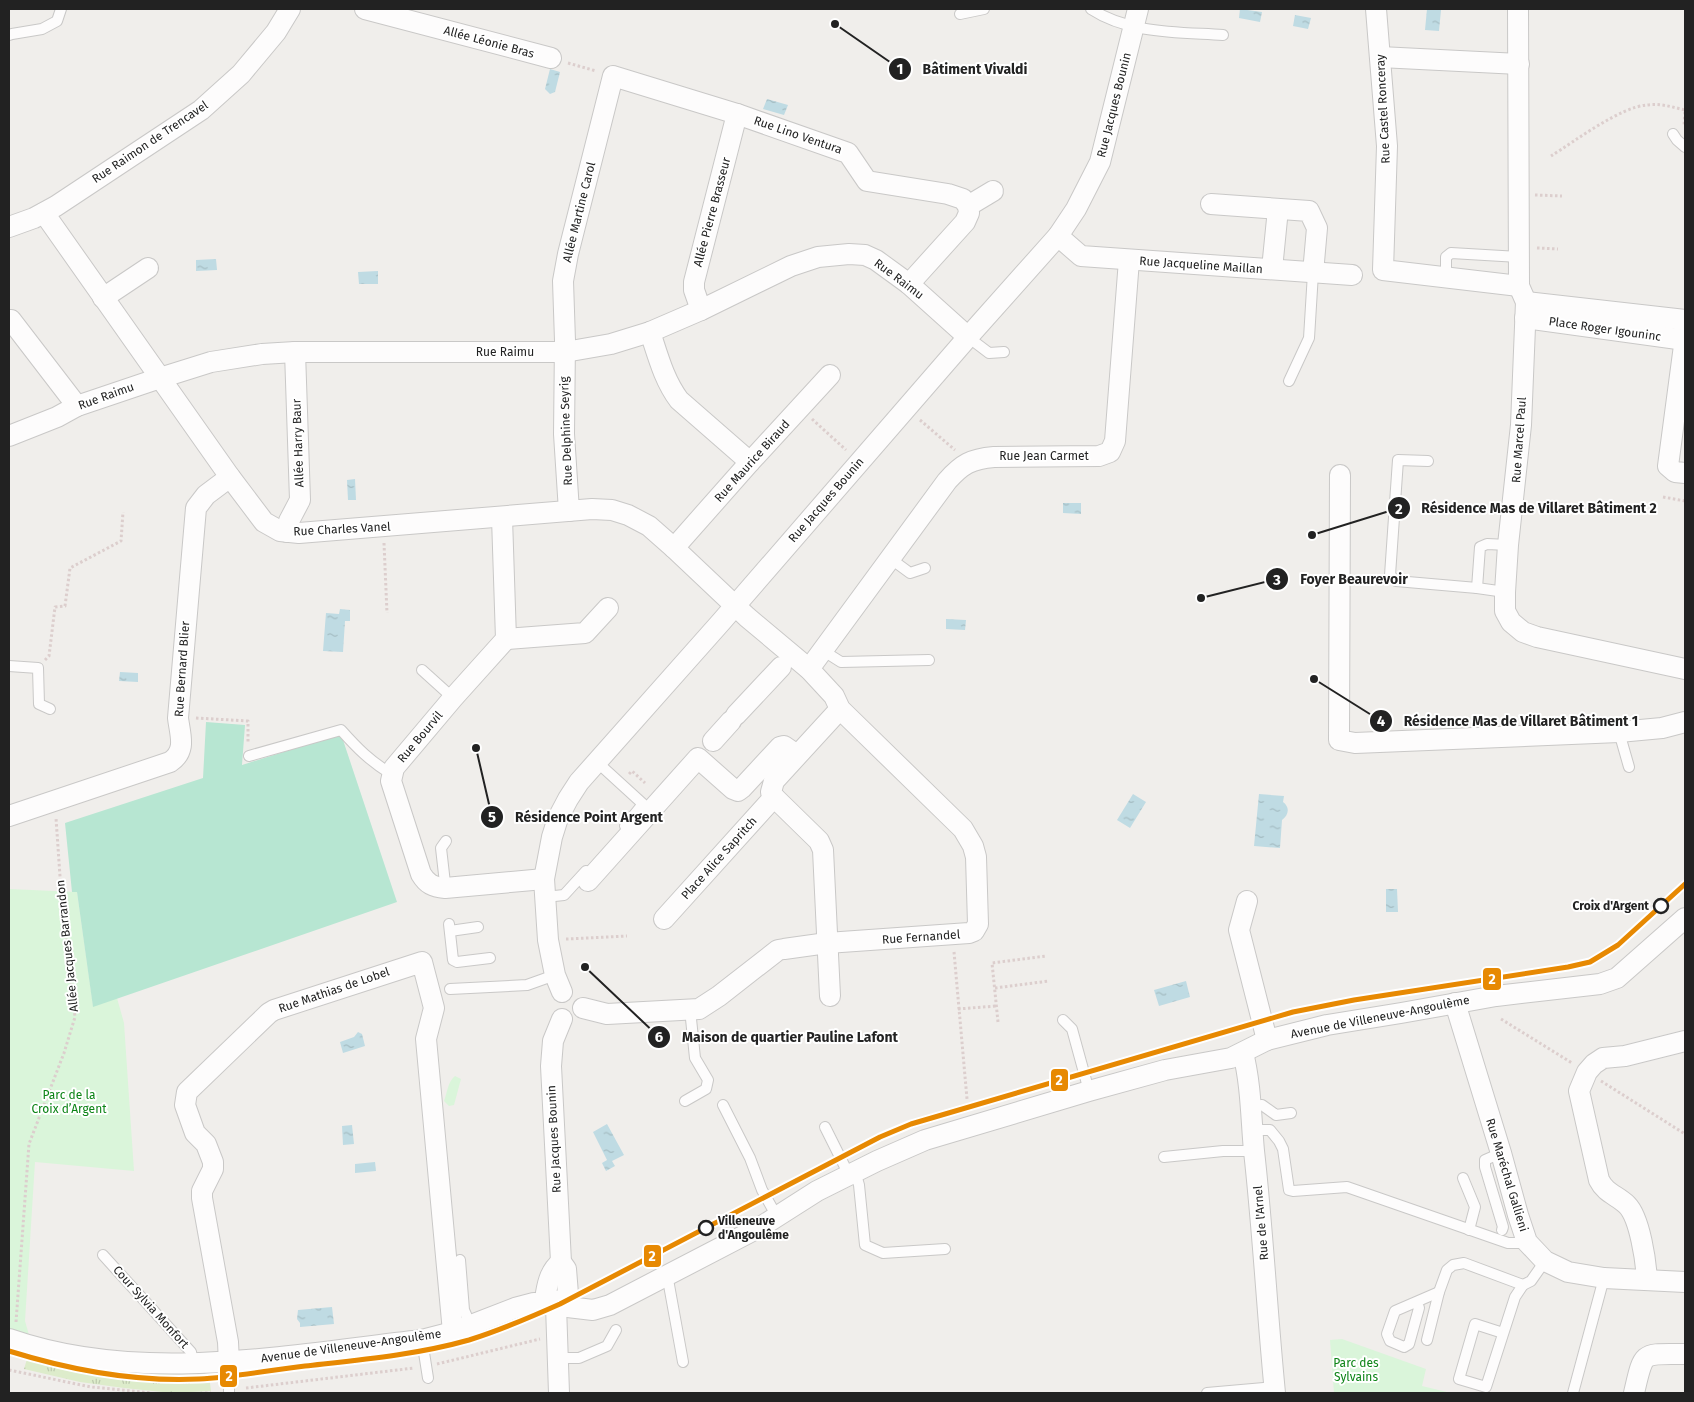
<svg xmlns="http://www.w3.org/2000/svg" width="1694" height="1402" viewBox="0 0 1694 1402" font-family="'Fira Sans',sans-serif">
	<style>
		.grass { fill: url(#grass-tufts) }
		.park { fill: #daf5da }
		.pitch { fill: #b7e6d2 }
		.water { fill: url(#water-ripples) }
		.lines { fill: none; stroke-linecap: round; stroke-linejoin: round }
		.lane-casing { stroke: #c9c8c7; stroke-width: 12 }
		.street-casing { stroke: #c9c8c7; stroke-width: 22 }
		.path { stroke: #dccecd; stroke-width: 3; stroke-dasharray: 2.5 2.5; stroke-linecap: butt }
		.lane { stroke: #fdfcfc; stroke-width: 10 }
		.street { stroke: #fdfcfc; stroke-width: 20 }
		.tram-1-casing { stroke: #fff; stroke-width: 9 }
		.tram-1 { stroke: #e78902; stroke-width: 5 }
		.stop-dot { fill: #fff; stroke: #222; stroke-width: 2.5 }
		.labels { text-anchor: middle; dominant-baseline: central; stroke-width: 4; stroke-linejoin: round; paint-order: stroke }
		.street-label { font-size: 12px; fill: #222; stroke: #fff }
		.stop-label { font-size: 12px; font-weight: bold; fill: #222; stroke: #fff; text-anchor: end }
		.park-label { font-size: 12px; fill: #0c8416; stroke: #fff }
		.leader { fill: none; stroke: #222; stroke-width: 2 }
		.callout-dot { fill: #222; stroke: #fff; stroke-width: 2 }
		.mark-label { font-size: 15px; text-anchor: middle; font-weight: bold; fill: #fff }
		.callout-label { font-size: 14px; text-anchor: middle; font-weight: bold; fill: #222; stroke: #fff; stroke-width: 4; stroke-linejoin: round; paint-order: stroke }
		.line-badge { stroke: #fff; stroke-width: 2 }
		.badge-label { font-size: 14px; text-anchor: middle; font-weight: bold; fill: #fff }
	</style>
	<defs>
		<pattern id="grass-tufts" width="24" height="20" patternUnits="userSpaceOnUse" patternTransform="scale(1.25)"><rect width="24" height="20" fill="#ddeccb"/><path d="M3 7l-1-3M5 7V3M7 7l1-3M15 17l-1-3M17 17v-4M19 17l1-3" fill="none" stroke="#bdcaae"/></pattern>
		<pattern id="water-ripples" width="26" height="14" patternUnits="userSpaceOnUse" patternTransform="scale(1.25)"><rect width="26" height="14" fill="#bfdbe3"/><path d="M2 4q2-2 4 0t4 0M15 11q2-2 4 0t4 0" fill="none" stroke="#a4bcc2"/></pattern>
	</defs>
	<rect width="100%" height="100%" fill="#f0eeeb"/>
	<path class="grass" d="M32,1354C48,1358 65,1362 81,1366C123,1374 167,1375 209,1375L211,1391L172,1393L124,1388L80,1382L24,1369L27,1359Z"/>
	<g class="park">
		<polygon points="9,889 77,892 93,1006 117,998 124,1023 134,1171 35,1162 25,1321 29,1335 9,1329"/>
		<path d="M455,1076L461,1079L454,1105L449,1106L444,1101C447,1093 448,1081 455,1076Z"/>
		<polygon points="1342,1339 1426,1369 1422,1386 1451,1393 1334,1393 1330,1340"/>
	</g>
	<polygon class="pitch" points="206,722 245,725 242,765 341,734 397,902 93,1007 77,892 72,892 65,823 203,778"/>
	<g class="water">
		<polygon points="1240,9 1262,12 1260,22 1239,18"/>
		<polygon points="1427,9 1445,9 1441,10 1439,31 1425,30"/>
		<polygon points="1295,15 1311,18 1308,29 1293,26"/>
		<polygon points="550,69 560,72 555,92 550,94 545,89"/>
		<polygon points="767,99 788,105 784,115 763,109"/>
		<polygon points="216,259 217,270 196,271 196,260"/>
		<polygon points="378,271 378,284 359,284 358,272"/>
		<polygon points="355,479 356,500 348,500 347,480"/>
		<polygon points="1063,503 1081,503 1081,514 1063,513"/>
		<polygon points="340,609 350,610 350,621 345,621 343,652 323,651 326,613 339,614"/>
		<polygon points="946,619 966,620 965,630 946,629"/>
		<polygon points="120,672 138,673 138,682 119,681"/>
		<polygon points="1133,794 1146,802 1130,828 1117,820"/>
		<path d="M1259,794L1284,796L1283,802C1290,807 1289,815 1282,820L1280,848L1254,846Z"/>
		<polygon points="1386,889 1397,889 1398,912 1386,912"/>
		<polygon points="1186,981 1190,997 1159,1006 1154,990"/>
		<polygon points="358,1032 362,1034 365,1046 343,1053 340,1042 354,1037"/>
		<polygon points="607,1124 624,1155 612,1161 615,1166 606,1171 602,1163 607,1160 593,1132"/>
		<polygon points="352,1125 354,1144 343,1145 342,1126"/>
		<polygon points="375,1162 376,1171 355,1173 355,1164"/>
		<polygon points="332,1307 334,1324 300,1327 300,1323 297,1319 298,1310"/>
	</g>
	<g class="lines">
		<g class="lane-casing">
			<g id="lane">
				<path d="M1091,9C1129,34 1179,32 1223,35"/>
				<polyline points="960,14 984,9"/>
				<polyline points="9,35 12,34 42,29 57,21 61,9"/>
				<polyline points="1673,134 1677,140 1685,147"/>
				<polyline points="1446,278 1446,257 1451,253 1519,257"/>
				<polyline points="968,337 989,353 1004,352"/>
				<polyline points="1289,381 1309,338 1313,273"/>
				<polyline points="1428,461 1398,460 1390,575 1396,581 1477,588 1505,592"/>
				<polyline points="891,559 910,573 925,568"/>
				<polyline points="1477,588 1480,547 1487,544 1508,545"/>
				<polyline points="822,650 841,662 929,660"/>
				<polyline points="9,666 38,668 39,704 50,709"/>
				<polyline points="422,670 453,698"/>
				<polyline points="1619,732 1629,767"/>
				<path d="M249,756L341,730C358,749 369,760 391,774"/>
				<polyline points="597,762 643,804 625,826"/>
				<polyline points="446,892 441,848 446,841"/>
				<polyline points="545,897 564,895 586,871"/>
				<polyline points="449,924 453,960 457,962 490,958"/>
				<polyline points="450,931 478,927"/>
				<polyline points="450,989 527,985 555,975"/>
				<polyline points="1063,1020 1072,1029 1089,1091"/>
				<polyline points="685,1101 706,1089 708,1080 695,1058 690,1009"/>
				<polyline points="723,1105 750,1158 762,1190 776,1215"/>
				<polyline points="1251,1106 1262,1105 1276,1115 1291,1113"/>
				<polyline points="825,1127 849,1175"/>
				<polyline points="1252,1130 1270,1130 1279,1141 1283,1149 1289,1190 1293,1191 1347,1187 1508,1243 1522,1243 1527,1242"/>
				<polyline points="1501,1153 1485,1160 1485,1167 1503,1227 1502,1230"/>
				<polyline points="1164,1157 1223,1151 1254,1151"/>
				<polyline points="855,1172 859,1185 865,1245 883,1253 945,1249"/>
				<polyline points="1463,1178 1475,1207 1469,1230"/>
				<polyline points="103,1255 191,1352 193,1363"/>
				<polyline points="460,1260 464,1310 471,1326"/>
				<polyline points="664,1277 669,1285 683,1362"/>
				<polyline points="1417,1302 1419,1308 1409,1344 1404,1347 1390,1341 1387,1334 1395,1311 1439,1292"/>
				<polyline points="1503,1333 1475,1324 1459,1379 1486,1387 1515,1297 1523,1285"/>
				<polyline points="422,1340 428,1378"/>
				<polyline points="1427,1340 1439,1292 1447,1270 1453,1265 1464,1263 1523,1285 1531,1281 1545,1261"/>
				<polyline points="558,1358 579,1358 607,1346 616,1330"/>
				<polyline points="229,1392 229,1363"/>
				<polyline points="1207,1393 1274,1387"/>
				<polyline points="1573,1393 1604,1278"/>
			</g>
		</g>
		<g class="street-casing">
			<g id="street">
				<polyline points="365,9 551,58"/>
				<polyline points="1376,9 1387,146 1383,270 1519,286"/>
				<polyline points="1518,9 1519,286 1526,302 1521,425 1508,545 1505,592 1505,611 1511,622 1523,632 1537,637 1685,669"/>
				<polyline points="1380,57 1519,64"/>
				<polyline points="1211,204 1309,211 1317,228 1313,273"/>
				<polyline points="968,206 993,191"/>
				<polyline points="44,213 230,477 264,522 280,531 299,533 592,509 612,510 628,515 649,526 674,548 747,617 809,669 834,696 840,709 963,829 973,846 976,857 978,924 974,931 969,933 827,943 784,949 778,950 719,996 699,1009 607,1014 583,1008"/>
				<polyline points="9,227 34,218 56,206 201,110 241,74 276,32 290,9"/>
				<polyline points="1058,236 1081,256 1352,275"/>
				<polyline points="1272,269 1278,209"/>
				<polyline points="103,298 148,268"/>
				<polyline points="1526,302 1685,320"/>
				<polyline points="701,310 694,290 694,282 737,114"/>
				<polyline points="1525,318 1685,340"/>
				<polyline points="9,320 11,320 77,406"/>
				<path d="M650,332C658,356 664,380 679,400L750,462"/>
				<polyline points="1685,338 1668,466 1675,472 1685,473"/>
				<polyline points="9,436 57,417 77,406 160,378 211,362 262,354 295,352 565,352 611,344 650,332 701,310 791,266 818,257 849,254 865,255 876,260 909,284 968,337"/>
				<polyline points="1340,475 1339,740 1355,743 1619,732 1662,728 1685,722"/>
				<polyline points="569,511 564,434 565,341 563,281 568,254 613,76 737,114 848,153 867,181 948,194 963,199 968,206 969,213 965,222 909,284"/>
				<path d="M502,518L506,639L453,698L394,768L391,781L421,874C427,884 433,887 445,888L544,879"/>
				<polyline points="287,532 289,521 300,500 295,352"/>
				<polyline points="674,548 750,462 830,375"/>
				<polyline points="506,639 585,633 608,608"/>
				<path d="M809,669L947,481C962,464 971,459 994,457L1099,456L1110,452L1115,441L1129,260"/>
				<polyline points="736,715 781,667"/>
				<polyline points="713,741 731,721"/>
				<path d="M9,816L170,762C187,751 180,735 178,718L196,508L206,495L230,477"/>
				<polyline points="588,881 698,758 733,789 738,791 742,788 780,747 784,746 797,755"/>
				<polyline points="1247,901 1239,930 1267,1040"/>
				<polyline points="664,919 774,797"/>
				<polyline points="562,992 555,975 548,940 544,879 552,837 558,818 568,799 579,782 721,622 968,337 1058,236 1076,209 1100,162 1138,9"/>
				<polyline points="830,996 823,850 819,841 774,797 771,792 774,781 840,709"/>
				<polyline points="1455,1003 1501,1153 1518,1215 1527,1242 1545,1261 1568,1272 1604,1278 1685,1282"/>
				<path d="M1243,1053C1251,1084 1251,1118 1254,1151C1263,1231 1267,1312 1275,1393"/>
				<path d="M1647,1280C1646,1262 1640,1218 1627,1205C1617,1195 1606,1194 1599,1180L1579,1091L1587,1072L1594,1064L1603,1058L1625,1056L1685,1041"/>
				<polyline points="556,1306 568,1294 566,1269 561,1262 551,1066 553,1041 562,1019"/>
				<path d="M9,1339C141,1385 287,1355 422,1340L453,1332L515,1308L534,1303L593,1310L610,1305L762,1226L817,1191L877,1161L925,1140L1089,1091L1165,1070L1231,1058L1267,1040L1327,1025L1401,1013L1496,996L1600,984L1617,978L1685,918"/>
				<polyline points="229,1363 228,1342 202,1198 202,1191 213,1169 213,1162 206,1144 195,1133 185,1105 187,1092 269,1013 274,1010 422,962 434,1008 426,1039 453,1332"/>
				<path d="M559,1393L556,1306L546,1293C548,1281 551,1270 561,1262"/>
				<path d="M1634,1393C1644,1350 1641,1354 1685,1354"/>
			</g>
		</g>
		<g class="path">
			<polyline points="568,63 596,71"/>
			<path d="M1551,156C1575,141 1620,107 1647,105C1660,103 1672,107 1685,110L1684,126"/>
			<polyline points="1535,195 1562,196"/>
			<polyline points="1537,248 1558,249"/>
			<polyline points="812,419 846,450"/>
			<polyline points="920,420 955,450"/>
			<polyline points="1663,497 1685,501"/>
			<polyline points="384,543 387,613"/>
			<polyline points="45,660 49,656 55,607 65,606 70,568 121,541 123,512"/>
			<polyline points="196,718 248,721 248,743"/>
			<polyline points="629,774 632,771 645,783"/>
			<polyline points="566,939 627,936"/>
			<polyline points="954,952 967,1099"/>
			<polyline points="995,988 1049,981"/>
			<polyline points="958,1009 996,1006"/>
			<polyline points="1501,1019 1572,1063"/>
			<polyline points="998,1022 992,963 1046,956"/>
			<polyline points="1601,1081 1685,1134"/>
			<polyline points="16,1322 29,1144 64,1053 75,1017 61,891 56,818"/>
			<polyline points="437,1364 540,1339"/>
			<polyline points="9,1370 91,1387 152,1393"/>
			<polyline points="246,1388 414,1368"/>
			<polyline points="205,1393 211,1393"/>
		</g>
		<use href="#lane" class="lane"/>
		<use href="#street" class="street"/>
		<g class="tram-1-casing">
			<path id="tram-1" d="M9,1351C70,1370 136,1382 199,1379C235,1377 269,1370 305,1366C359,1360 416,1355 469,1340C501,1330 531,1317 560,1304L880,1137L911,1124L1293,1012L1354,1000L1568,967L1590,962L1618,945L1685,884"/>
		</g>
		<use href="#tram-1" class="tram-1"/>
	</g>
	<g class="stop-dot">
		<circle cx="1661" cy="906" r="7"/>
		<circle cx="706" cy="1228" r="7"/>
	</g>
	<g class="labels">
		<g class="street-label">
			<text transform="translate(489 42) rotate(15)">Allée Léonie Bras</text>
			<text transform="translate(1114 105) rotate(-76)">Rue Jacques Bounin</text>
			<text transform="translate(1383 109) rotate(-93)">Rue Castel Ronceray</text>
			<text transform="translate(798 135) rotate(19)">Rue Lino Ventura</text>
			<text transform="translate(150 142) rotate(-34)">Rue Raimon de Trencavel</text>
			<text transform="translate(579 212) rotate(-76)">Allée Martine Carol</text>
			<text transform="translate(712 212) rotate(-75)">Allée Pierre Brasseur</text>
			<text transform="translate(1201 265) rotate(4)">Rue Jacqueline Maillan</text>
			<text transform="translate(899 279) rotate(37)">Rue Raimu</text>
			<text transform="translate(1605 329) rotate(8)">Place Roger Igouninc</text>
			<text x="505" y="352">Rue Raimu</text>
			<text transform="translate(106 396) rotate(-20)">Rue Raimu</text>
			<text transform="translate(566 431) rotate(-92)">Rue Delphine Seyrig</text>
			<text transform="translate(1519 440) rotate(-86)">Rue Marcel Paul</text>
			<text transform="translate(298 443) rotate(-92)">Allée Harry Baur</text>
			<text x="1044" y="456">Rue Jean Carmet</text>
			<text transform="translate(752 461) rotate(-48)">Rue Maurice Biraud</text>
			<text transform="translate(826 500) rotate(-49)">Rue Jacques Bounin</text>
			<text transform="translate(342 529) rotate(-3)">Rue Charles Vanel</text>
			<text transform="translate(182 669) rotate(-86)">Rue Bernard Blier</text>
			<text transform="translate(420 737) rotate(-50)">Rue Bourvil</text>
			<text transform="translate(719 858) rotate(-48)">Place Alice Sapritch</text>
			<text transform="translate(921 937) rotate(-4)">Rue Fernandel</text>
			<text transform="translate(67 946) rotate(-96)">Allée Jacques Barrandon</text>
			<text transform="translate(334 990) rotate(-19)">Rue Mathias de Lobel</text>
			<text transform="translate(1380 1017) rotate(-11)">Avenue de Villeneuve-Angoulème</text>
			<text transform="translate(554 1139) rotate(-93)">Rue Jacques Bounin</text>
			<text transform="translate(1507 1175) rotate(73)">Rue Maréchal Gallieni</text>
			<text transform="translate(1261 1223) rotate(-95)">Rue de l'Arnel</text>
			<text transform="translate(151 1307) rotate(48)">Cour Sylvia Monfort</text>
			<text transform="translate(351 1346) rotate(-8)">Avenue de Villeneuve-Angoulème</text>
		</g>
		<g class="stop-label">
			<text x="1649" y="906">Croix d'Argent</text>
			<text x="718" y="1221" text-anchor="start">Villeneuve<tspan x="718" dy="14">d'Angoulême</tspan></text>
		</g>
		<g class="park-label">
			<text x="69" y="1095">Parc de la<tspan x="69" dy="14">Croix d’Argent</tspan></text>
			<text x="1356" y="1363">Parc des<tspan x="1356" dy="14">Sylvains</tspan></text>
		</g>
	</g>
	<path class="leader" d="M835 24L900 69M1312 535L1399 508M1201 598L1277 579M1314 679L1381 721M476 748L492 817M585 967L659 1037"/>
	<g class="callout-dot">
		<circle cx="835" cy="24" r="5"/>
		<circle cx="1312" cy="535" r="5"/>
		<circle cx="1201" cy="598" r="5"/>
		<circle cx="1314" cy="679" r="5"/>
		<circle cx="476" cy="748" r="5"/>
		<circle cx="585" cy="967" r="5"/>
		<circle cx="900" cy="69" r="12"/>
		<circle cx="1399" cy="508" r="12"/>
		<circle cx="1277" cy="579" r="12"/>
		<circle cx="1381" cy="721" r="12"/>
		<circle cx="492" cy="817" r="12"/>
		<circle cx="659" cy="1037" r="12"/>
	</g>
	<g class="mark-label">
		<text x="900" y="74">1</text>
		<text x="1399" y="514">2</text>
		<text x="1277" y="585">3</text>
		<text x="1381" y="726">4</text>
		<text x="492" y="822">5</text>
		<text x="659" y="1042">6</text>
	</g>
	<g class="callout-label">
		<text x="975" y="74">Bâtiment Vivaldi</text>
		<text x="1539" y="513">Résidence Mas de Villaret Bâtiment 2</text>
		<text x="1354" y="584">Foyer Beaurevoir</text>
		<text x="1521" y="726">Résidence Mas de Villaret Bâtiment 1</text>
		<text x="589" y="822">Résidence Point Argent</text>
		<text x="790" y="1042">Maison de quartier Pauline Lafont</text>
	</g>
	<g class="line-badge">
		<rect x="1482" y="967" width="20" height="24" rx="5" fill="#e78902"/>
		<rect x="1050" y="1068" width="19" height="24" rx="5" fill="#e78902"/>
		<rect x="643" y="1244" width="19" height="24" rx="5" fill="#e78902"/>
		<rect x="219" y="1364" width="19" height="24" rx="5" fill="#e78902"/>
	</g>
	<g class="badge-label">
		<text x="1492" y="984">2</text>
		<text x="1059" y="1085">2</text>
		<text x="652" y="1261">2</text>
		<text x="229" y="1381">2</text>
	</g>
	<rect width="1694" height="1402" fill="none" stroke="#222222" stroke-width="20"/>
</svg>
